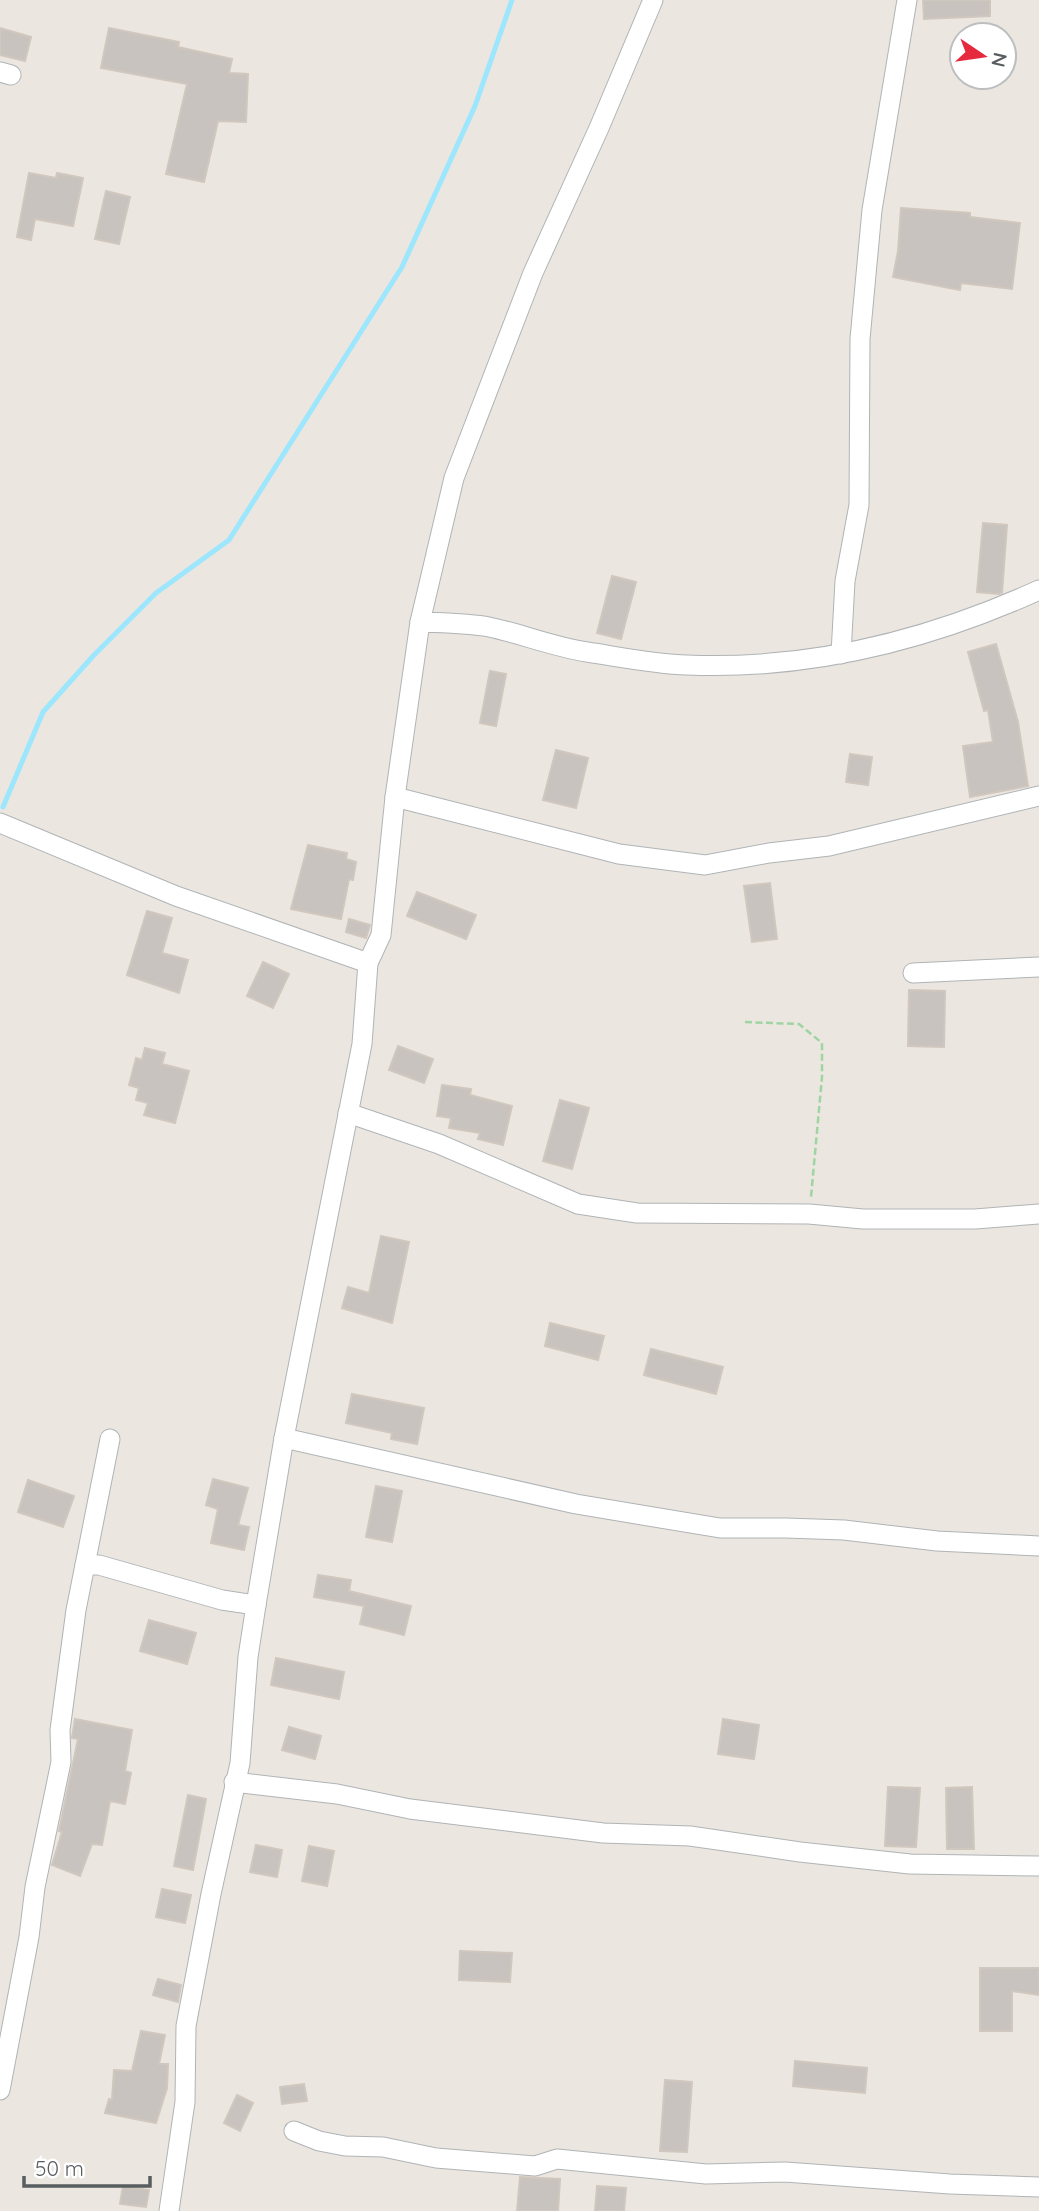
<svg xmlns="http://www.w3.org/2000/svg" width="1039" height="2211" viewBox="0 0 1039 2211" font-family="Quicksand,sans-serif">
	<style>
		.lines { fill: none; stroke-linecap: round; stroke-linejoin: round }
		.stream { stroke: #9ce6fe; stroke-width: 5 }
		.building { fill: #c8c3be; stroke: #d0c7be; stroke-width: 2 }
		.minor-casing { stroke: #b0b4b7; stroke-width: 21 }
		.path { stroke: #9ed5a2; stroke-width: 2.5; stroke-dasharray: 7 3.5; stroke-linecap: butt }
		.minor { stroke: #fff; stroke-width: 19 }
	</style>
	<rect width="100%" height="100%" fill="#ebe6df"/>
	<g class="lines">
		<polyline class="stream" points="3,807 43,712 94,655 156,593 229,540 402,267 475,106 512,0"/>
	</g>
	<g class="building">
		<polygon points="923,0 990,0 990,16 924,19"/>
		<polygon points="0,28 31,37 25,61 0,55"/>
		<polygon points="109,28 179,42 178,47 232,59 229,73 248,74 246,122 218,121 204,182 166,174 187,84 101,68"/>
		<polygon points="29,173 56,178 57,173 83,178 73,226 35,219 31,240 17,237"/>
		<polygon points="106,191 130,197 119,244 95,239"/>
		<polygon points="901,208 970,213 970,217 1020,223 1012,289 961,283 960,290 893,277 898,251"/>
		<polygon points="983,523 1007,525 1002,593 999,594 977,592"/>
		<polygon points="612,576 636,582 621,639 597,633"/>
		<polygon points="996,644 1018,722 1028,786 970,797 963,746 993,742 988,710 984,711 968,652"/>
		<polygon points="490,671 506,674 496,726 480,723"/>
		<polygon points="556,750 588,758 576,808 543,800"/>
		<polygon points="850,754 872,757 868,785 846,782"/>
		<polygon points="308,845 347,853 346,859 356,862 353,880 349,879 341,919 291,909"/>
		<polygon points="770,883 777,939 752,942 744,886"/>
		<polygon points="417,892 476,915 466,939 407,916"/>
		<polygon points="147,911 172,918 162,953 188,960 179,993 127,975"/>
		<polygon points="349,919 370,925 366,938 346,932"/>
		<polygon points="263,962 289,974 273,1008 247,996"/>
		<polygon points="909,990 945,991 944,1047 908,1046"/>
		<polygon points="398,1046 433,1059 424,1083 389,1070"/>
		<polygon points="145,1048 165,1053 162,1064 189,1071 175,1123 144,1115 148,1103 136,1100 139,1088 129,1085 136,1058 142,1060"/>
		<polygon points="442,1085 471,1089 470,1095 512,1106 503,1145 478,1139 480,1133 449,1128 451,1118 437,1116"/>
		<polygon points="560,1100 589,1108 572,1169 543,1161"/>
		<polygon points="381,1236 409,1242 392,1323 342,1308 348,1287 369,1293"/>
		<polygon points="550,1323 604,1336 598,1360 545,1346"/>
		<polygon points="651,1349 723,1367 716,1394 644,1375"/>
		<polygon points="352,1394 424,1408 417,1444 391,1439 392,1433 346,1423"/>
		<polygon points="213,1479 248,1488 238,1525 249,1527 244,1550 211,1543 218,1509 206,1505"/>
		<polygon points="28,1480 74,1496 63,1527 18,1512"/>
		<polygon points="376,1486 402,1491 392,1542 366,1537"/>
		<polygon points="318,1575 351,1580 349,1591 411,1606 404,1635 360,1624 364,1606 314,1597"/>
		<polygon points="149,1620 196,1633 187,1664 140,1651"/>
		<polygon points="276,1658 344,1672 339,1699 271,1685"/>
		<polygon points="75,1719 132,1730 125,1771 131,1773 125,1804 110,1801 102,1845 92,1844 80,1876 52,1865 62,1832 59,1831 78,1739 72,1738"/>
		<polygon points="723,1719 759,1725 754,1759 718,1754"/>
		<polygon points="289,1727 321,1736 315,1759 282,1750"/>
		<polygon points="888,1787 920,1788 916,1847 885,1846"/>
		<polygon points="972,1787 974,1849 947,1849 946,1788"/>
		<polygon points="188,1795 206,1799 193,1870 174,1866"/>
		<polygon points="256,1845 282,1850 277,1877 250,1872"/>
		<polygon points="309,1846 334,1851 327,1886 302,1881"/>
		<polygon points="162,1889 191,1895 185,1923 156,1917"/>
		<polygon points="460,1951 512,1953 510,1982 459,1980"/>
		<polygon points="980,1968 1039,1968 1039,1995 1012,1991 1012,2031 980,2031"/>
		<polygon points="158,1979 181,1985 178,2002 153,1995"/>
		<polygon points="141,2031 165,2035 159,2064 168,2064 167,2088 156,2123 105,2113 109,2099 112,2100 114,2070 132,2071"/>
		<polygon points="795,2061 867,2068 865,2093 793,2086"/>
		<polygon points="665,2080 692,2082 687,2152 660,2151"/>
		<polygon points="304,2084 307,2101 282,2104 280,2087"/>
		<polygon points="237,2095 253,2103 240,2131 224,2123"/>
		<polygon points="520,2177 560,2179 558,2211 517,2211"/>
		<polygon points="123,2186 149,2190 146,2207 120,2204"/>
		<polygon points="597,2186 626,2188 624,2211 595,2211"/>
	</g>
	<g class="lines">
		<g class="minor-casing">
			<g id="minor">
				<polyline points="0,72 11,75"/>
				<path d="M420,622C442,623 467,623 489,627C522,634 554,647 587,652C620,657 654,664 687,665C809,670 929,640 1039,590"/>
				<polyline points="841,654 845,581 859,505 860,339 872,210 907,0"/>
				<polyline points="395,797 619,854 705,865 769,853 829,846 1039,796"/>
				<polyline points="0,823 176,896 368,963"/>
				<polyline points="913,973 1039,967"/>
				<polyline points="348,1113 439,1144 578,1204 637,1213 809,1214 863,1219 975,1219 1039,1214"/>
				<polyline points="284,1438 576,1504 720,1528 786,1528 844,1530 937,1541 1039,1546"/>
				<polyline points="85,1565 110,1439"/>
				<polyline points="234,1782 337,1794 410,1809 603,1833 690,1836 800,1852 910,1864 1039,1866"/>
				<polyline points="0,2090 29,1937 35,1887 61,1762 60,1730 76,1610 85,1565 99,1565 222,1600 256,1605"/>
				<polyline points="294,2131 319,2141 345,2146 383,2147 436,2158 535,2166 557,2159 706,2174 785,2172 950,2184 1039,2187"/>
				<polyline points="169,2211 185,2102 186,2026 211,1894 240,1763 248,1657 256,1605 284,1438 362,1044 368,963 381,935 395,797 420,622 454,478 533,273 599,128 653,0"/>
			</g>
		</g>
		<polyline class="path" points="745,1022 799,1024 822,1043 822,1077 811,1197"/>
		<use href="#minor" class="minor"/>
	</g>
	<g transform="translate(983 56) rotate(103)"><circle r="33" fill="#ffffff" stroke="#bcbebf" stroke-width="2"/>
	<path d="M0-5L12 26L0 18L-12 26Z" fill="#e7293e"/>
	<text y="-10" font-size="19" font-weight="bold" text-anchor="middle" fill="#585d60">N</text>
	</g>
	<path d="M24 2176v10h126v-10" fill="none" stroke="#585d60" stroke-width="3.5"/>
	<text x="35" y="2176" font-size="21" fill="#585d60" stroke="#ffffff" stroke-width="5" paint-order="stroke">50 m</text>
</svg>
